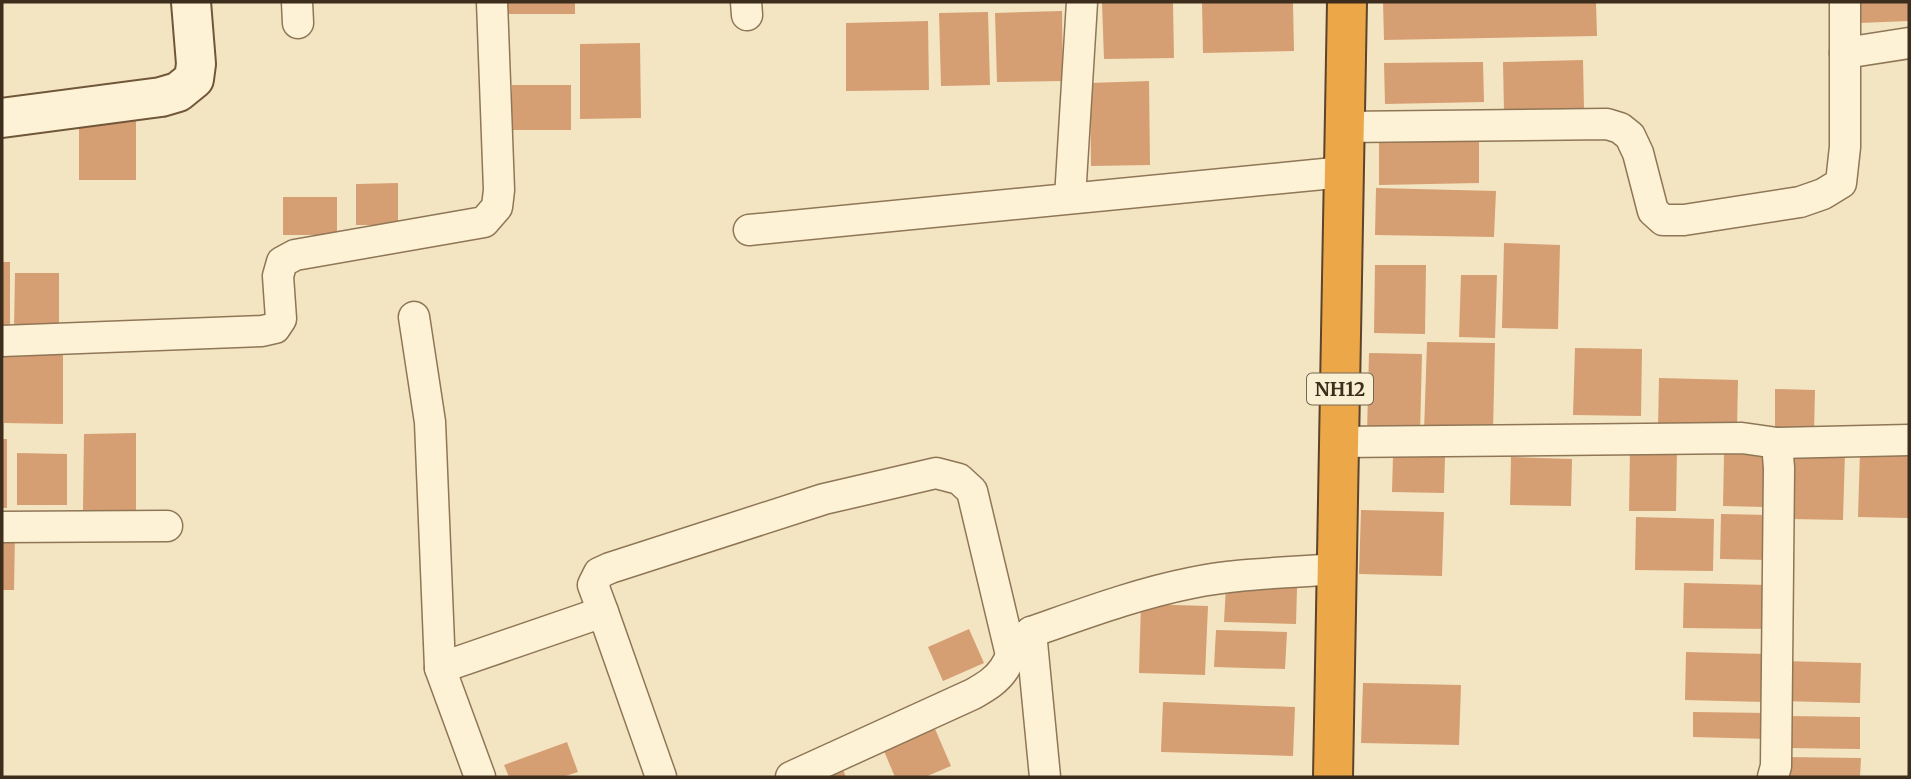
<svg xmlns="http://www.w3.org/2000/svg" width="1911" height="779" viewBox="0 0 1911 779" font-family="Merriweather,serif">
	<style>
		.building { fill: #d69e73 }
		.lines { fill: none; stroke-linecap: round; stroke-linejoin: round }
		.street-casing { stroke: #8f7656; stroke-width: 33 }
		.secondary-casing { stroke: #715739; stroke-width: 42 }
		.highway-casing { stroke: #5d432b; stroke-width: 42 }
		.street { stroke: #fdf2d6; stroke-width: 30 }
		.secondary { stroke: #fdf2d6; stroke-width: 38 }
		.highway { stroke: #eca848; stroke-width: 38 }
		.labels { text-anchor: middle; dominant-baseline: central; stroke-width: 5; stroke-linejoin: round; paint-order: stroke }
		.shield { fill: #f9efd2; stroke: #756753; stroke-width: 2 }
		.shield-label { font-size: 19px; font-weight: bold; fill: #3d2d1c }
	</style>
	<rect width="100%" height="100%" fill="#f3e5c2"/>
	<g class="building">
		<rect x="507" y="2" width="68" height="12"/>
		<polygon points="1173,2 1174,58 1104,59 1102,3"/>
		<polygon points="1202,2 1293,2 1294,51 1203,53"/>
		<polygon points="1383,2 1596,2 1597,36 1384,40"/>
		<polygon points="1858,2 1909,2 1909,21 1859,23"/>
		<polygon points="1062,11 1063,81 997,82 995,13"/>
		<polygon points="988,12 990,85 941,86 939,13"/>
		<polygon points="928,21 929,90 846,91 846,23"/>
		<polygon points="640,43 641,118 580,119 580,44"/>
		<polygon points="1583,60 1584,109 1504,111 1503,62"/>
		<polygon points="1483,62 1484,102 1385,104 1384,63"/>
		<polygon points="1149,81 1150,165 1091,166 1090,83"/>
		<rect x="512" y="85" width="59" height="45"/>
		<rect x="79" y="121" width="57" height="59"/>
		<polygon points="1479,139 1479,183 1379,185 1379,141"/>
		<polygon points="398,183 398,225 356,225 356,184"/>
		<polygon points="1376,188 1496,191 1494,237 1375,235"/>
		<rect x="283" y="197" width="54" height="38"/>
		<polygon points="1504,243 1560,245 1558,329 1502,328"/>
		<rect x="2" y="262" width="8" height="74"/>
		<polygon points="1375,265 1426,265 1425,334 1374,333"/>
		<polygon points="15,273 59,273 59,329 14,329"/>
		<polygon points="1461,275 1497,275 1495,338 1459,337"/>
		<polygon points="1427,342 1495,343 1493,433 1424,432"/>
		<polygon points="4,344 63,344 63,424 4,423"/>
		<polygon points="1575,348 1642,349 1641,416 1573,415"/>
		<polygon points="1369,353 1422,354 1420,434 1367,434"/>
		<polygon points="1659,378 1738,380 1737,429 1658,427"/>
		<polygon points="1775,389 1815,390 1814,434 1775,434"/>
		<polygon points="136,433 136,512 83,512 84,434"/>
		<rect x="2" y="439" width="5" height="69"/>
		<polygon points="1630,447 1677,448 1676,511 1629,511"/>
		<polygon points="1793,451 1845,452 1843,520 1791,519"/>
		<polygon points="1860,452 1909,453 1909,518 1858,517"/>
		<polygon points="17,453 67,454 67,505 17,505"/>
		<polygon points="1724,454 1766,455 1764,507 1723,506"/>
		<polygon points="1393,456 1445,457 1444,493 1392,492"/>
		<polygon points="1511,457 1572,459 1571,506 1510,505"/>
		<polygon points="1361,510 1444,512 1442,576 1359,574"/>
		<polygon points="1721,514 1770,515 1769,560 1720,559"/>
		<polygon points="1636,517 1714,519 1713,571 1635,570"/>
		<polygon points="2,533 15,533 14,590 2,590"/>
		<polygon points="1684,583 1770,585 1769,629 1683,628"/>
		<polygon points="1226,586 1297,588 1296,624 1224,622"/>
		<polygon points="1141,604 1208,606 1205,675 1139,673"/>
		<polygon points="969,629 984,663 943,681 928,647"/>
		<polygon points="1216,630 1287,632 1285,669 1214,667"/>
		<polygon points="1686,652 1766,654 1765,702 1685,700"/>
		<polygon points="1781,661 1861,663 1860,703 1780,701"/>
		<polygon points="1363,683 1461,685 1459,745 1361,743"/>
		<polygon points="1163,702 1295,707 1293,756 1161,752"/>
		<polygon points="1693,712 1769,713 1769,739 1693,737"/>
		<polygon points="1789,716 1860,717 1860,749 1788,748"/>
		<polygon points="932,722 951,766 925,777 895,777 881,744"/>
		<polygon points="567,742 578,772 562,777 509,777 504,765"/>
		<polygon points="1787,757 1861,758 1860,777 1786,777"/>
		<polygon points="839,760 846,777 815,777"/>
	</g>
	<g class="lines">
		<g class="street-casing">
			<g id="street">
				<polyline points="297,2 298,23"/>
				<polyline points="746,2 747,15"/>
				<polyline points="1845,53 1909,43"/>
				<polyline points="1345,127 1607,124 1620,128 1630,136 1638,153 1653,211 1663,220 1684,220 1800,202 1823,194 1841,183 1845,147 1845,2"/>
				<polyline points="1070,198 1082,2"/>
				<polyline points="749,230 1344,172"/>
				<polyline points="414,317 430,422 440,668 480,777"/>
				<polyline points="2,341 262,331 275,328 281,319 278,276 282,262 295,255 484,222 497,207 499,190 492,2"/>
				<polyline points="1339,442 1742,438 1777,443 1779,468 1776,766 1773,777"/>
				<polyline points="1777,443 1909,440"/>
				<polyline points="2,527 167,526"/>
				<polyline points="603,612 593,585 599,573 610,568 824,499 936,473 959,479 972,491 1011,655"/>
				<polyline points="1031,632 1045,777"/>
				<polyline points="440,668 603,612 661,777"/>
				<path d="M791,777L973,694C985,687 996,681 1004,669C1013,654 1016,644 1031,632C1083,614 1136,594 1191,583C1238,573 1288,573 1336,569"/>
			</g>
		</g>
		<g class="secondary-casing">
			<polyline id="secondary" points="2,118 161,97 178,92 194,79 196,64 191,2"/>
		</g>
		<g class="highway-casing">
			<polyline id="highway" points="1333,777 1347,2"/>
		</g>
		<use href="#street" class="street"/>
		<use href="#secondary" class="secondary"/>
		<use href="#highway" class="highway"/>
	</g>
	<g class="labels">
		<rect class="shield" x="1307" y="373.5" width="66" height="31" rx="5"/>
		<g class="shield-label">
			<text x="1340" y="389">NH12</text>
		</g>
	</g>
	<rect width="1911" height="779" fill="none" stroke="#3d2d1c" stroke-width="7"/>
</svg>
